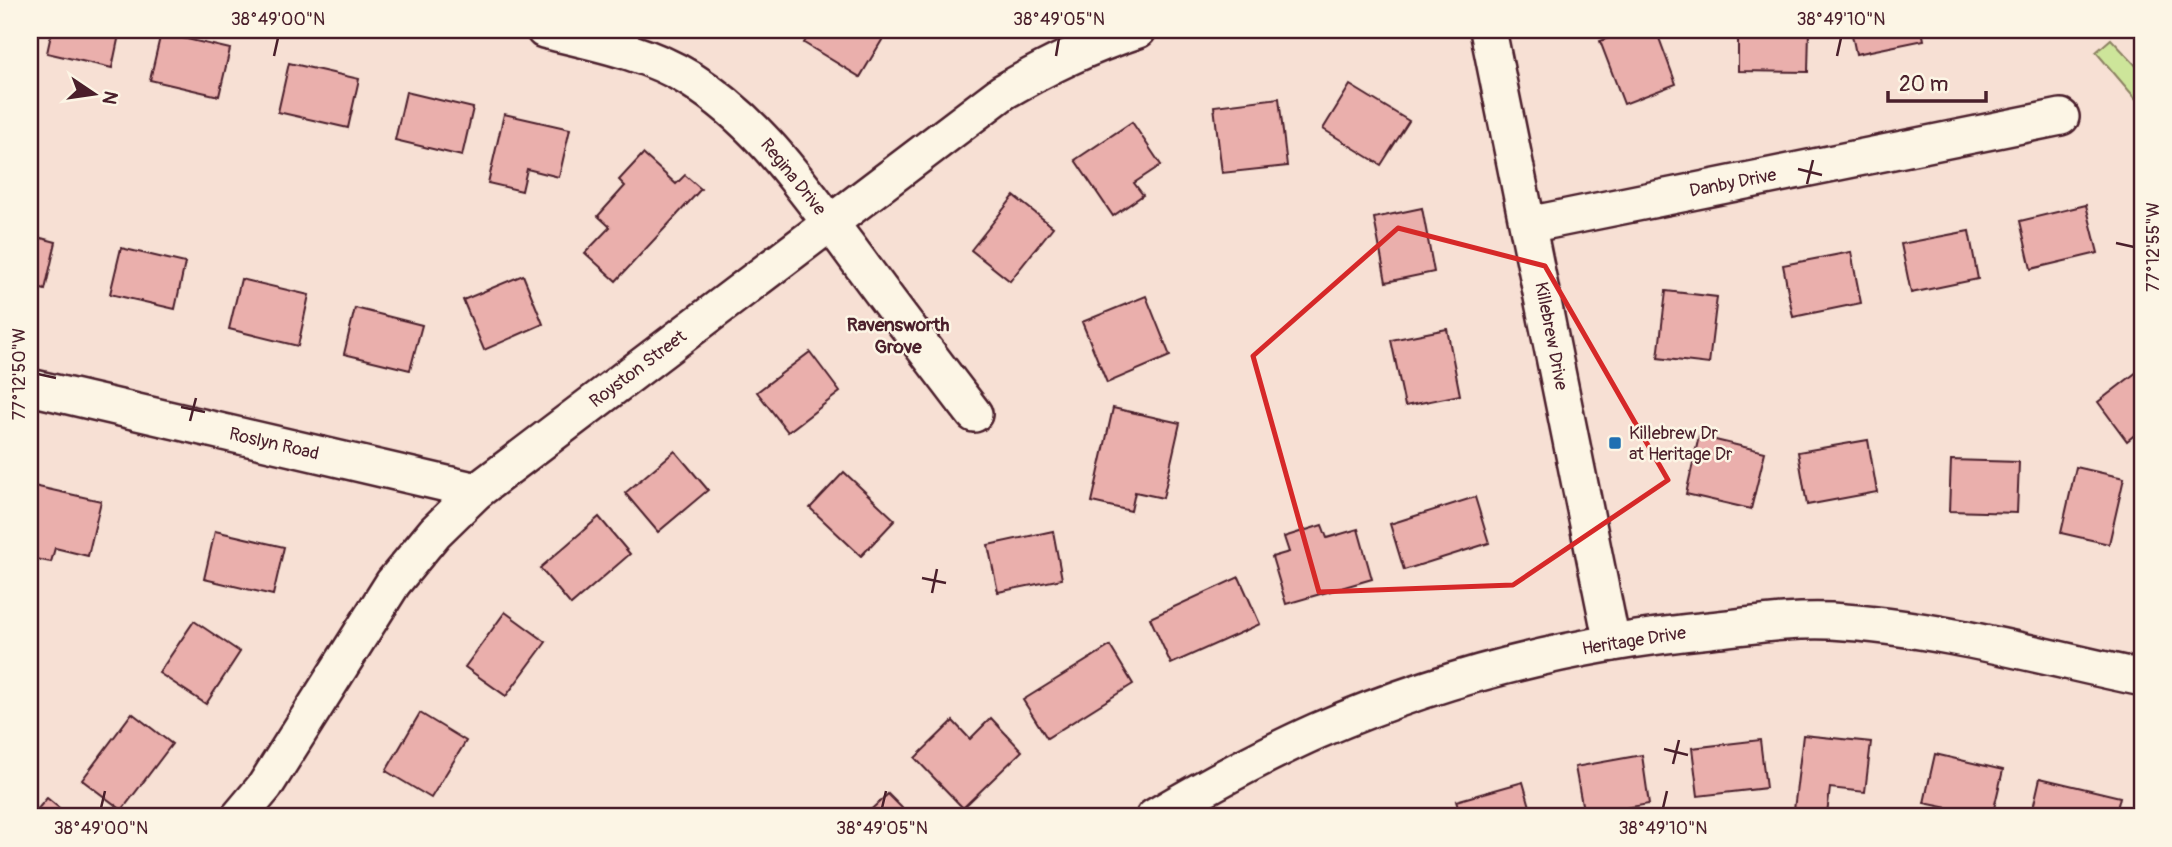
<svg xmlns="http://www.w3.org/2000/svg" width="2172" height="847" viewBox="0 0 2172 847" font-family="Pangolin,sans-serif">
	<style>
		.green { fill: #cde59a; stroke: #8c8262; stroke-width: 2 }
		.building { fill: #eaafac; stroke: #4a1f2b; stroke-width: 2 }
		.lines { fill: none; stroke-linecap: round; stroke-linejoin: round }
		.minor-casing { stroke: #4a1f2b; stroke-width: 40 }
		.minor { stroke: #fcf5e5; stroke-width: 35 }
		.marked { fill: none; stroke: #d62828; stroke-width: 5; stroke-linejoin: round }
		.ticks { fill: none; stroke: #4a1f2b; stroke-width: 2.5 }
		.poi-dot { fill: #1f6fb2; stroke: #fcf5e5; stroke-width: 2.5 }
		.labels { text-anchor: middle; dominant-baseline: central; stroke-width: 5; stroke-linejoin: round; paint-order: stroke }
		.street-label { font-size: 18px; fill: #4a1f2b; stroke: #fcf5e5 }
		.poi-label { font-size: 18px; fill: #4a1f2b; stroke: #fcf5e5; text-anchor: start }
		.neighbourhood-label { font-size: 19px; font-weight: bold; fill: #4a1f2b; stroke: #fcf5e5 }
		.neatline { fill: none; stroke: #4a1f2b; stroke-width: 2.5 }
		.ticks-label { font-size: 18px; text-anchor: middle; fill: #4a1f2b }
	</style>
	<rect width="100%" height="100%" fill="#f7e0d4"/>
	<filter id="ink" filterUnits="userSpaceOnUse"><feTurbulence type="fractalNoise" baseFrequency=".0143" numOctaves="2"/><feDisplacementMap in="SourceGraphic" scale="14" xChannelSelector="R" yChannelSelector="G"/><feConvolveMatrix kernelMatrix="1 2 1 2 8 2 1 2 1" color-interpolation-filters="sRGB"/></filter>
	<g filter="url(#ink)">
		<polygon class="green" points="2111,39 2142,72 2142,106 2096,52"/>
		<g class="building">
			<polygon points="52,30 120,30 112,68 47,53"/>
			<polygon points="812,30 888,30 860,77 804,43"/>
			<polygon points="1631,30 1656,30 1676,84 1624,104 1600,41"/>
			<polygon points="1738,30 1809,30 1808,72 1738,71"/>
			<polygon points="1851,30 1922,30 1924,40 1856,54"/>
			<polygon points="161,33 230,49 219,96 150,80"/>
			<polygon points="289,63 359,79 348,128 278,112"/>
			<polygon points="1350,85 1409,121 1381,165 1323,129"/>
			<polygon points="406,92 473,108 462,156 395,140"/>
			<polygon points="1279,98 1287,166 1222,173 1214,106"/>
			<polygon points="504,114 570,129 559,177 527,169 522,191 488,183"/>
			<polygon points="1132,122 1161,165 1134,183 1143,195 1113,216 1075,160"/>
			<polygon points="643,154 676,184 685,175 701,189 616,281 585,253 610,227 598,216 625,186 619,180"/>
			<polygon points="1014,196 1053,227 1010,281 971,250"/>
			<polygon points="2086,205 2098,253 2031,269 2020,221"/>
			<polygon points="1422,208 1434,272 1386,282 1374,218"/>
			<polygon points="1969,231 1978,279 1911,293 1901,244"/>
			<polygon points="30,235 56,242 45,290 30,286"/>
			<polygon points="121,248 185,263 175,309 110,294"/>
			<polygon points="1851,252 1861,303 1793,317 1783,265"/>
			<polygon points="523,275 543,324 484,350 463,300"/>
			<polygon points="241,279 309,295 298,346 229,329"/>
			<polygon points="1666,291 1717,297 1709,364 1658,358"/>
			<polygon points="1146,296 1170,356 1107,383 1082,322"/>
			<polygon points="355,308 422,325 410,370 344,354"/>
			<polygon points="1447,329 1460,395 1405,406 1391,340"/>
			<polygon points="810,352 840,392 788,432 757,392"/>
			<polygon points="2142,368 2142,429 2127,441 2098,402"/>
			<polygon points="1113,408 1180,423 1163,498 1135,492 1131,511 1092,502"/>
			<polygon points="1699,436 1765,452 1751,509 1686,494"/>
			<polygon points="1868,440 1877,492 1807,505 1798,452"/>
			<polygon points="675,451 708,490 658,532 625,493"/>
			<polygon points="1951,460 2019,462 2017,513 1949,511"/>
			<polygon points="2076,467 2124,478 2109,544 2061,533"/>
			<polygon points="844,472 895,520 861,556 810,508"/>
			<polygon points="34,486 101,501 88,556 55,548 51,562 30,558 30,505"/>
			<polygon points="1475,497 1489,543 1404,570 1390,524"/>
			<polygon points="599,517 630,554 571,605 540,568"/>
			<polygon points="1322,525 1327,538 1358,529 1372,579 1286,604 1272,557 1289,552 1284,537"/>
			<polygon points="215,531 284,547 273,595 204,579"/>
			<polygon points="1053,531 1062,579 998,592 988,545"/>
			<polygon points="1239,577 1260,624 1171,664 1150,618"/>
			<polygon points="505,612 546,642 506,696 465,667"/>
			<polygon points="194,621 240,652 206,704 159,673"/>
			<polygon points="1110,646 1133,684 1047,738 1023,700"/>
			<polygon points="132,713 172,744 122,810 82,780"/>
			<polygon points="420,713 466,741 431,798 386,771"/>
			<polygon points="991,718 1022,751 963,808 915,758 953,721 970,739"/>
			<polygon points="1803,735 1871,742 1865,792 1830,788 1827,814 1794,810"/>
			<polygon points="1760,740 1766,788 1698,796 1692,748"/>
			<polygon points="1935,754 2003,770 1992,817 1924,803"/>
			<polygon points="1642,755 1649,804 1584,815 1575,767"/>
			<polygon points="2040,778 2120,797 2115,817 2031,817"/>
			<polygon points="1523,782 1533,817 1461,817 1456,801"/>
			<polygon points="888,794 911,817 863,817"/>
			<polygon points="47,798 70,817 31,817"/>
		</g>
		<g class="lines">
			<g class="minor-casing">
				<g id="minor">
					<path d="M544,30C593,42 647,52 690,79C759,122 800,184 849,248C890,304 932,359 974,414"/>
					<polyline points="1488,30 1612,643"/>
					<polyline points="1528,225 2061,117"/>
					<polyline points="30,387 477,491"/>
					<path d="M239,817L265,786L393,583L435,532L477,491L1003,92C1049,65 1087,47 1138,30"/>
					<path d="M1154,817C1207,786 1261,756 1317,731C1441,677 1575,643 1710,630C1749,626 1791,619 1831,621C1936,627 2039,656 2142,678"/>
				</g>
			</g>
			<use href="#minor" class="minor"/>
		</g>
	</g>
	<path class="marked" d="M1398,228L1545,266L1668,480L1513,585L1319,592L1253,356Z"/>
	<path class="ticks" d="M274,56L278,38M1056,56L1059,38M1837,56L1841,38M1798,169L1822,175M1807,184L1813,160M2116,243L2134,247M38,374L56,378M181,407L205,412M190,421L196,398M922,578L946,583M932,593L937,569M1664,749L1688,755M1673,764L1679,740M101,808L105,791M882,808L886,791M1663,808L1667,791"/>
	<rect class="poi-dot" x="1608" y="436" width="14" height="14" rx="3.5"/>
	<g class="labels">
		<g class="street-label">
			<text transform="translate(793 177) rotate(51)">Regina Drive</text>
			<text transform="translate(1733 183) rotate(-11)">Danby Drive</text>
			<text transform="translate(1551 336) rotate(79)">Killebrew Drive</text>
			<text transform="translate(638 369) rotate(-37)">Royston Street</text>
			<text transform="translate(274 444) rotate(13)">Roslyn Road</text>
			<text transform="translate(1634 641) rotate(-9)">Heritage Drive</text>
		</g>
		<g class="poi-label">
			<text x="1629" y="433">Killebrew Dr<tspan x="1629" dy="21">at Heritage Dr</tspan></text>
		</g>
		<g class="neighbourhood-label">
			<text x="898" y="325">Ravensworth<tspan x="898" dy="22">Grove</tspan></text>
		</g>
	</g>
	<rect width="2172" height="847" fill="none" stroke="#fcf5e5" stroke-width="77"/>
	<g transform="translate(94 94) rotate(103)" stroke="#fcf5e5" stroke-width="5" paint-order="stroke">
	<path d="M0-5L12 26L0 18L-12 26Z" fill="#4a1f2b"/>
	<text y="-10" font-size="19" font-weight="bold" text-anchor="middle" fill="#4a1f2b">N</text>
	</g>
	<path d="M1888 91v10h98v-10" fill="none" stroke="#4a1f2b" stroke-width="3.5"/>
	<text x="1899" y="91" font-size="21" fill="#4a1f2b" stroke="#fcf5e5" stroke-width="5" paint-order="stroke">20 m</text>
	<rect x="38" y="38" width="2096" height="770" class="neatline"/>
	<g class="ticks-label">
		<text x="278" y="25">38°49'00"N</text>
		<text x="1059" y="25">38°49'05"N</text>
		<text x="1841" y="25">38°49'10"N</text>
		<text transform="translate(2153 247) rotate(-90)" y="6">77°12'55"W</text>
		<text transform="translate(19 374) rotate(-90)" y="6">77°12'50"W</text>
		<text x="101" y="834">38°49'00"N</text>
		<text x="882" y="834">38°49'05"N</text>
		<text x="1663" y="834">38°49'10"N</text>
	</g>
</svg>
